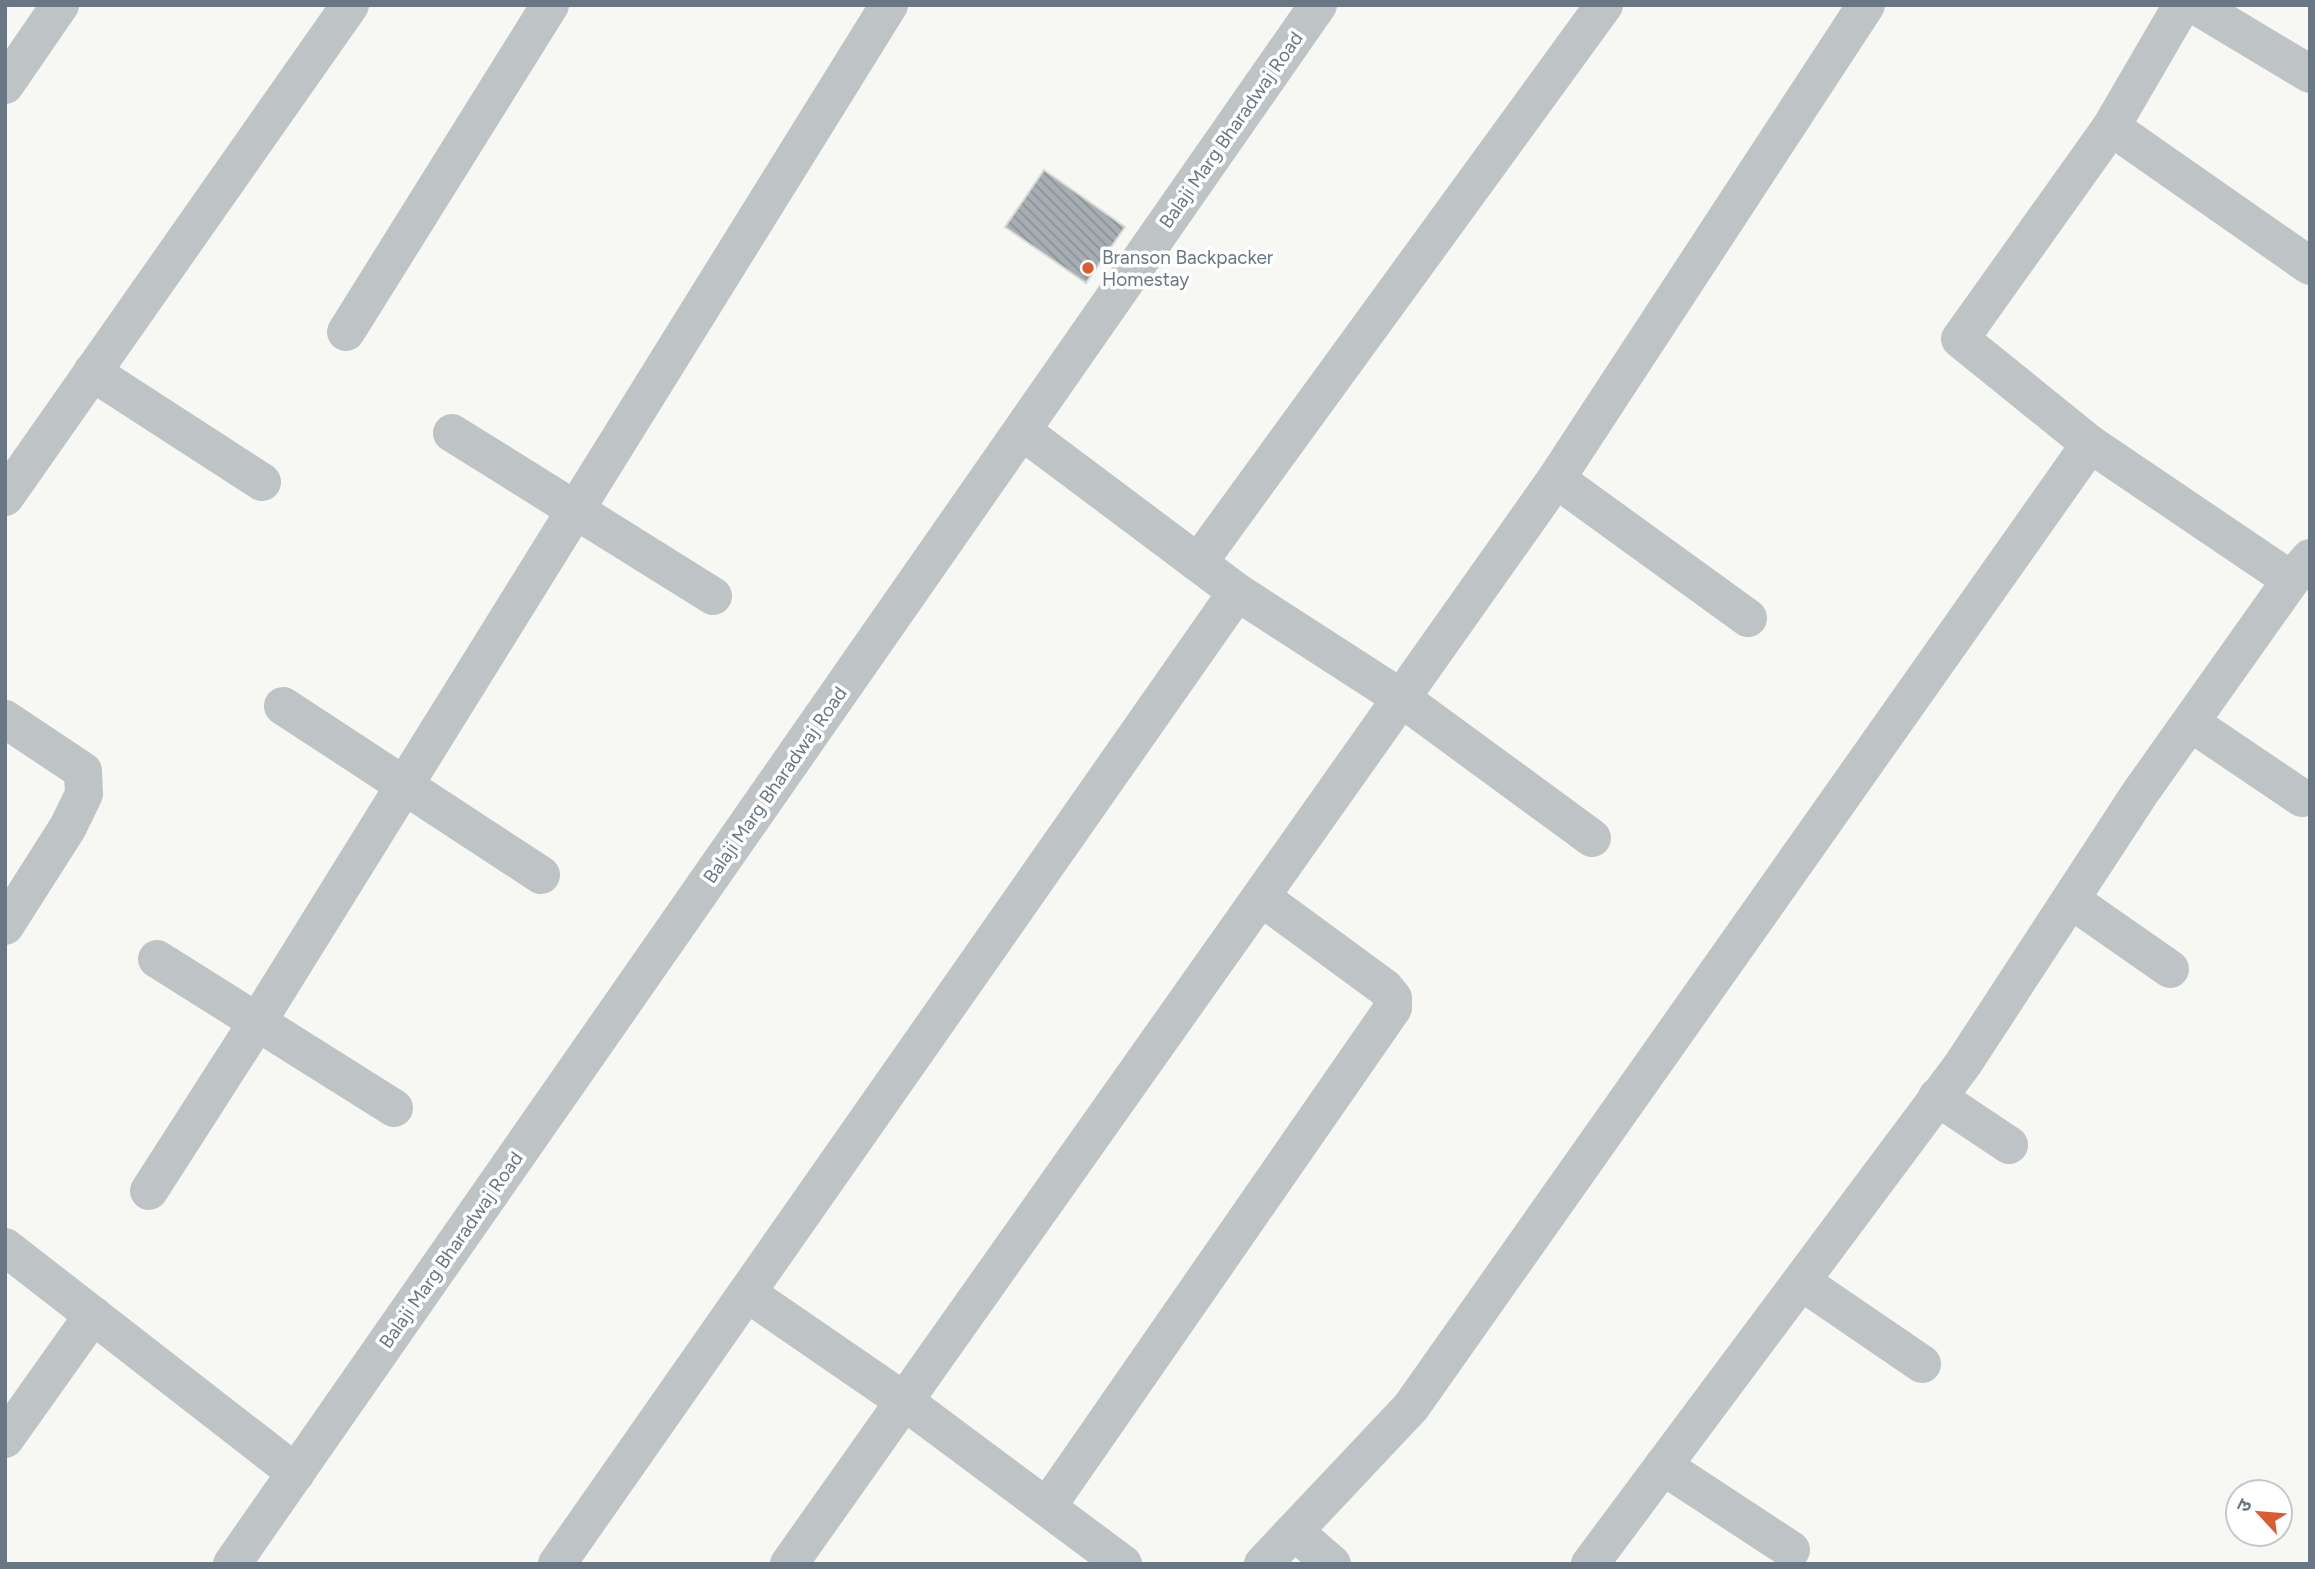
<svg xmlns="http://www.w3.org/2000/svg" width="2315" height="1569" viewBox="0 0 2315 1569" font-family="Figtree,'Noto Sans Devanagari',sans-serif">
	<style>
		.building { fill: url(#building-back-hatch); stroke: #d9d9d7; stroke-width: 2 }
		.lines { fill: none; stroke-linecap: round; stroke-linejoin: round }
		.minor { stroke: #bec3c6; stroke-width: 38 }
		.poi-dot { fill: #d85d33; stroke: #fff; stroke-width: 2.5 }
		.labels { text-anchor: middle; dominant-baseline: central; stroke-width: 7; stroke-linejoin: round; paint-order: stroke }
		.street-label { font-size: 19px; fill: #687783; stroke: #fff }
		.poi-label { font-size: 19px; fill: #687783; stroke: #fff; text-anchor: start }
	</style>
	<defs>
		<pattern id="building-back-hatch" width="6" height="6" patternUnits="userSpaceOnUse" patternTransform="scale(1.75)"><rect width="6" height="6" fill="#a6aeb3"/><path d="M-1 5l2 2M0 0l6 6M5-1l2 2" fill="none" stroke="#8b9297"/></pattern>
	</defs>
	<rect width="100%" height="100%" fill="#f7f7f4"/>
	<polygon class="building" points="1044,170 1125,227 1086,283 1005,227"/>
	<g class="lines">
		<g class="minor">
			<polyline points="2195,5 2310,74"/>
			<polyline points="5,85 60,5"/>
			<polyline points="2111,127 2310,266"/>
			<polyline points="346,332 550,5"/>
			<polyline points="92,372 262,482"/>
			<polyline points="1022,431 1237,592 1401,698 1592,838"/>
			<polyline points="452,433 713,596"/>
			<polyline points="2090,444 2291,580"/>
			<polyline points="1556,479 1748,618"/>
			<polyline points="5,497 350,5"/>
			<polyline points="1198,563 1604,5"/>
			<polyline points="283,706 541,875"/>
			<polyline points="5,719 83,771 84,794 68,827 5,926"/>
			<polyline points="2191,723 2302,798"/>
			<polyline points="2071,900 2170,969"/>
			<polyline points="157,959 394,1108"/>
			<polyline points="1937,1097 2009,1145"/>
			<polyline points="149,1191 258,1021 889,5"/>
			<polyline points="5,1247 296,1473"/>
			<polyline points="1802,1282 1922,1364"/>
			<polyline points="747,1293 904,1401 1123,1564"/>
			<polyline points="5,1439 93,1315"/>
			<polyline points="1663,1466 1791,1550"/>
			<polyline points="1047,1507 1393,1008 1393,998 1385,988 1261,897"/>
			<polyline points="1294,1531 1332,1564"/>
			<polyline points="232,1564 1318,5"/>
			<polyline points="557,1564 1237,592"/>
			<polyline points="789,1564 1556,479 1866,5"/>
			<polyline points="1263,1564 1411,1407 2090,444 1960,339 2111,127 2182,5"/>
			<polyline points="1590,1564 1963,1064 2140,793 2291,580 2310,558"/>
		</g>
	</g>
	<circle class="poi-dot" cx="1088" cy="268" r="7"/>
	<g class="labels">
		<g class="street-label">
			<text transform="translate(1231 130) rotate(-55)">Balaji Marg Bharadwaj Road</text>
			<text transform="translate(775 785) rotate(-55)">Balaji Marg Bharadwaj Road</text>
			<text transform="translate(451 1250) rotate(-55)">Balaji Marg Bharadwaj Road</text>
		</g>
		<g class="poi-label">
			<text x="1102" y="257">Branson Backpacker<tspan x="1102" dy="22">Homestay</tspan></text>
		</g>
	</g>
	<rect width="2315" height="1569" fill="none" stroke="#687783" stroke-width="14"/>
	<g transform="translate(2259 1513) rotate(296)"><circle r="33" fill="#ffffff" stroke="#c3c9cd" stroke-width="2"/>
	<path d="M0-5L12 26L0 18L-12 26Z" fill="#d85d33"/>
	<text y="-10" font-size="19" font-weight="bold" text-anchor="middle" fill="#687783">उ</text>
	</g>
</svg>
